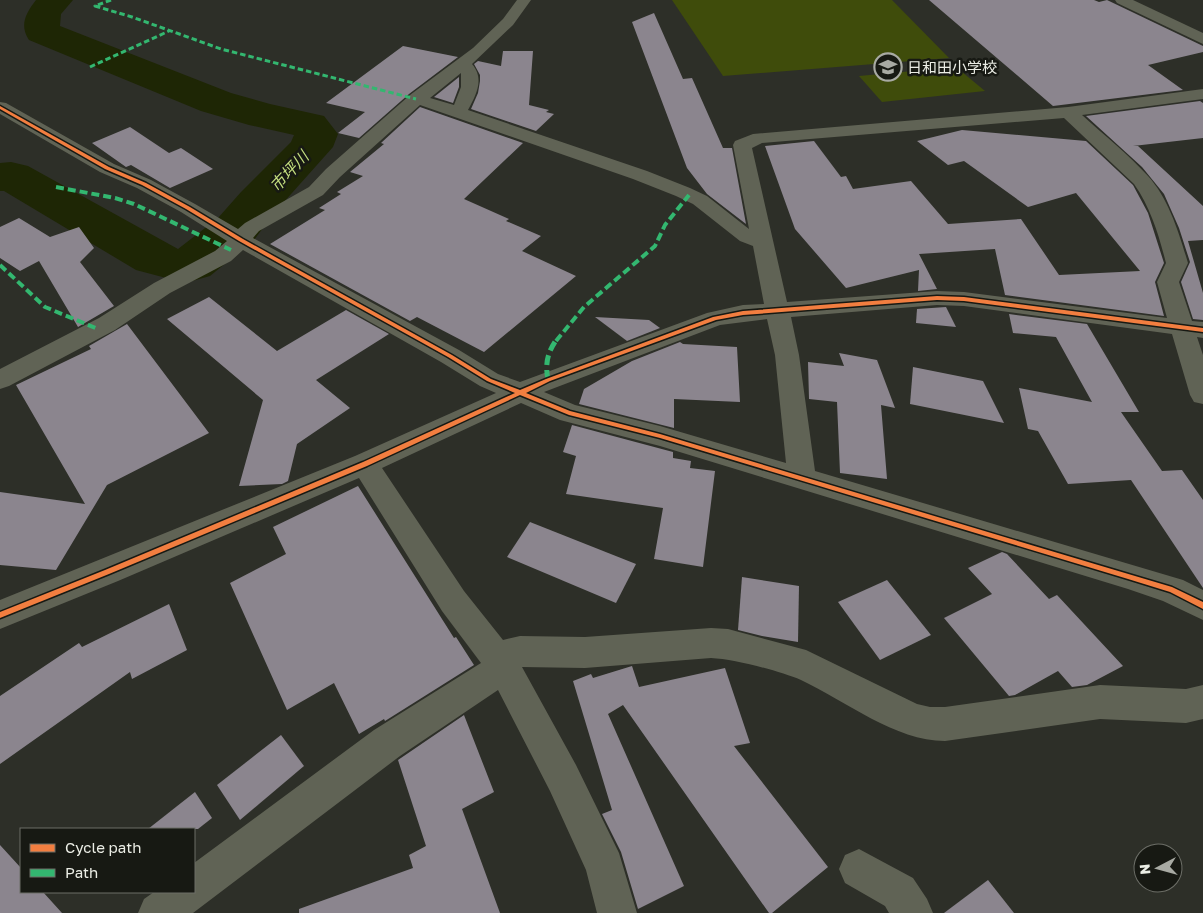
<svg xmlns="http://www.w3.org/2000/svg" width="1203" height="913" viewBox="0 0 1203 913" font-family="'Golos Text','Noto Sans JP',sans-serif">
	<style>
		.green { fill: #3f4c0b }
		.lines { fill: none; stroke-linecap: round; stroke-linejoin: round }
		.river { fill: #1e2605; fill-rule: evenodd }
		.building { fill: #8b858e }
		.minor { fill: #606355; fill-rule: evenodd }
		.quiet-far2 { stroke: #33b770; stroke-width: 3; stroke-dasharray: 5.5 3; stroke-linecap: butt }
		.quiet-far1 { stroke: #33b770; stroke-width: 4; stroke-dasharray: 8 4; stroke-linecap: butt }
		.quiet { stroke: #33b770; stroke-width: 5; stroke-dasharray: 10 5; stroke-linecap: butt }
		.cycleway-casing { stroke: #171913; stroke-width: 3 }
		.cycleway { fill: #f27e40; fill-rule: evenodd }
		.labels { text-anchor: middle; dominant-baseline: central; stroke-width: 5; stroke-linejoin: round; paint-order: stroke }
		.far-poi-label { font-size: 15px; fill: #ebede5; stroke: #171913; text-anchor: start }
		.far-water-label { font-size: 16px; font-style: italic; fill: #c4de7e; stroke: #171913 }
	</style>
	<rect width="100%" height="100%" fill="#2d2f28"/>
	<g class="green">
		<polygon points="672,0 892,0 949,58 723,76"/>
		<polygon points="956,67 985,91 882,102 859,76"/>
	</g>
	<g class="lines">
		<path class="river" d="M36,0H73L61,14L60,26L231,93L270,104L324,116L338,134L333,147L275,212L254,240L210,276L185,283L136,270L4,191H0V163L11,162L28,166L178,249L218,218L241,192L291,142L294,135L249,125L201,111L29,40C19,25 26,13 36,0Z"/>
	</g>
	<g class="building">
		<polygon points="929,0 1094,0 1099,2 1107,0 1203,46 1203,52 1148,65 1183,90 1053,106"/>
		<polygon points="654,13 683,79 692,78 723,148 732,148 746,224 707,194 687,168 632,22"/>
		<polygon points="403,46 458,57 409,94 359,138 338,133 365,112 326,103"/>
		<polygon points="503,51 533,51 529,105 549,110 546,112 554,114 536,131 471,109 478,93 480,81 480,75 474,64 478,61 501,66"/>
		<polygon points="459,77 459,87 453,103 434,97"/>
		<polygon points="1200,101 1203,103 1203,138 1133,146 1138,146 1203,206 1203,240 1188,241 1203,293 1203,320 1193,319 1181,282 1190,262 1179,228 1164,194 1142,167 1086,116"/>
		<polygon points="420,107 523,143 464,199 509,219 506,221 541,236 522,251 576,276 484,352 417,317 410,321 270,244 325,210 319,208 341,194 337,192 363,176 350,172 384,144 381,143"/>
		<polygon points="130,127 169,153 181,148 213,169 170,188 131,165 126,167 92,143"/>
		<polygon points="962,130 1086,141 1133,185 1148,213 1164,263 1155,282 1164,316 1005,295 995,249 919,254 937,289 918,291 919,270 846,288 795,229 765,146 814,141 841,177 846,176 853,189 911,181 948,224 1021,219 1059,275 1140,271 1076,193 1028,207 964,161 948,165 917,141"/>
		<polygon points="19,218 50,237 79,227 94,248 80,262 114,306 78,327 39,261 20,271 0,258 0,227"/>
		<polygon points="209,297 277,351 346,310 389,334 316,380 350,408 297,444 288,481 282,484 239,486 263,400 167,319"/>
		<polygon points="946,307 956,327 916,323 917,309"/>
		<polygon points="1009,314 1087,324 1139,412 1121,412 1162,471 1182,470 1203,500 1203,588 1131,480 1068,484 1038,431 1028,429 1019,388 1092,402 1056,337 1013,333"/>
		<polygon points="595,317 649,320 660,328 627,341"/>
		<polygon points="127,324 209,433 107,485 56,570 0,565 0,492 85,504 16,385 91,349 89,346"/>
		<polygon points="680,342 683,344 737,347 740,402 674,399 674,428 579,404 584,389 632,361"/>
		<polygon points="839,353 877,360 895,408 881,405 887,479 840,473 837,402 809,399 808,362 844,366"/>
		<polygon points="913,367 983,381 1004,423 910,404"/>
		<polygon points="572,425 673,452 673,458 691,461 690,468 715,471 703,567 654,559 663,508 566,494 576,456 563,452"/>
		<polygon points="358,486 454,638 456,637 474,665 385,721 384,719 359,734 334,683 287,710 230,583 286,554 273,527"/>
		<polygon points="530,522 636,564 616,603 507,557"/>
		<polygon points="1002,552 1007,554 1049,599 1057,595 1123,666 1087,685 1072,687 1058,671 1015,695 1009,696 944,618 992,594 968,568"/>
		<polygon points="742,577 799,586 798,642 762,636 738,630"/>
		<polygon points="887,580 931,635 880,660 838,602"/>
		<polygon points="169,604 187,650 132,679 130,672 0,764 0,696 79,643 82,647"/>
		<polygon points="632,666 639,687 725,668 750,743 734,746 828,867 772,913 769,913 623,705 608,714 684,886 638,909 621,852 602,814 612,810 573,681 591,674 593,678"/>
		<polygon points="464,715 494,792 462,809 500,913 299,913 299,909 413,868 409,855 426,846 398,760"/>
		<polygon points="281,735 304,766 240,820 217,785"/>
		<polygon points="195,792 212,818 198,829 148,829"/>
		<polygon points="0,845 21,868 21,892 43,892 62,913 0,913"/>
		<polygon points="988,880 1014,913 944,913"/>
	</g>
	<g class="lines">
		<g class="minor">
			<path d="M517,0H531L513,25L472,64C485,79 476,95 468,110L647,171L690,188L707,196L749,229L733,145L735,141L753,134L1068,107L1203,89V99L1082,115C1104,135 1128,154 1148,176C1169,199 1179,233 1188,263L1179,282L1192,321L1203,322V338L1197,337L1203,355V404L1194,402L1190,395L1172,334L964,306L937,305L791,317L799,355L815,471L1183,580L1203,590V620L1163,601L1128,589L660,446L560,420L521,403L382,468L464,591L503,640L520,636L585,637L711,628L728,629L806,650L917,704L930,707H945L1100,685L1186,689L1203,685V719L1186,723L1100,719L945,741C895,741 846,701 801,680C779,671 735,659 711,658L585,668L522,667L576,765L619,853L637,913H597L586,870L550,791L498,690L400,756L193,913H138L144,899L154,892H194V863L374,730L481,663L442,611L359,478L118,581L0,629V600L355,456L496,393L480,386L441,362L243,250L231,261L170,293L115,330L9,386L0,389V369L99,318L154,283L215,251L227,241L181,212L137,188L100,172L0,114V102L6,103L114,164L151,180L195,204L238,229L245,223L309,187L326,169L410,95L473,48L503,19ZM461,73V87L454,105L430,98ZM420,105L633,179L676,196L693,204L740,241L753,246L764,304L743,305L707,313L520,382L498,374L459,350L253,238L259,231L323,195L340,177ZM1064,118L1134,184C1151,208 1159,236 1166,263L1157,282L1167,318L964,292L937,291L787,302L752,148L762,143ZM767,319L775,355L786,463L660,426L575,405L544,392L720,325Z"/>
			<polygon points="1115,0 1133,0 1203,33 1203,44 1117,3"/>
			<polygon points="859,849 913,878 927,899 933,913 889,913 885,906 845,883 839,869 845,855"/>
		</g>
		<g class="quiet-far2">
			<polyline points="111,0 95,6 132,17 221,49 416,99"/>
			<polyline points="90,67 169,31"/>
		</g>
		<g class="quiet-far1">
			<polyline points="56,187 115,198 134,204 231,250"/>
			<polyline points="0,265 45,307 98,329"/>
			<polyline points="556,341 584,307 655,246 665,225 689,195"/>
		</g>
		<path class="quiet" d="M548,380C545,364 547,353 557,339"/>
		<g class="cycleway-casing">
			<polygon id="cycleway" points="0,106 109,167 146,183 190,207 243,239 452,355 491,379 520,390 546,379 713,317 743,311 937,296 964,297 1203,328 1203,332 964,301 937,300 743,315 716,320 550,381 526,393 570,411 660,434 1172,587 1203,602 1203,609 1170,592 1128,579 660,438 569,415 520,395 367,466 109,574 0,618 0,612 105,570 363,462 515,393 487,381 448,357 239,241 186,209 142,185 105,169 0,109"/>
		</g>
		<use href="#cycleway" class="cycleway"/>
	</g>
	<defs>
		<g id="school-ring" transform="scale(1.4375)"><circle r="9.5" fill="#171913" stroke="#a8aaa3" stroke-width="1.5"/><path d="M0-5L7-2L0 1L-7-2ZM-4 1L0 2.5L4 1V4Q0 6-4 4Z" fill="#a8aaa3"/></g>
	</defs>
	<g fill-rule="evenodd">
		<use href="#school-ring" x="888" y="67"/>
	</g>
	<g class="labels">
		<g class="far-poi-label">
			<text x="907" y="67">日和田小学校</text>
		</g>
		<g class="far-water-label">
			<text transform="translate(289 171) rotate(-47)">市坪川</text>
		</g>
	</g>
	<rect x="20" y="828" width="175" height="65" fill="#171913" stroke="#6c6e67"/>
	<rect x="30" y="844" width="25" height="8" fill="#f27e40" stroke="#6c6e67"/>
	<text x="65" y="853" font-size="15" fill="#ebede5">Cycle path</text>
	<rect x="30" y="869" width="25" height="8" fill="#33b770" stroke="#6c6e67"/>
	<text x="65" y="878" font-size="15" fill="#ebede5">Path</text>
	<g transform="translate(1158 868) rotate(264)"><circle r="24" fill="#171913" stroke="#6c6e67"/>
	<path d="M0-4L9 19L0 12L-9 19Z" fill="#a8aaa3"/>
	<text y="-8" font-size="14" font-weight="bold" text-anchor="middle" fill="#ebede5">N</text>
	</g>
</svg>
